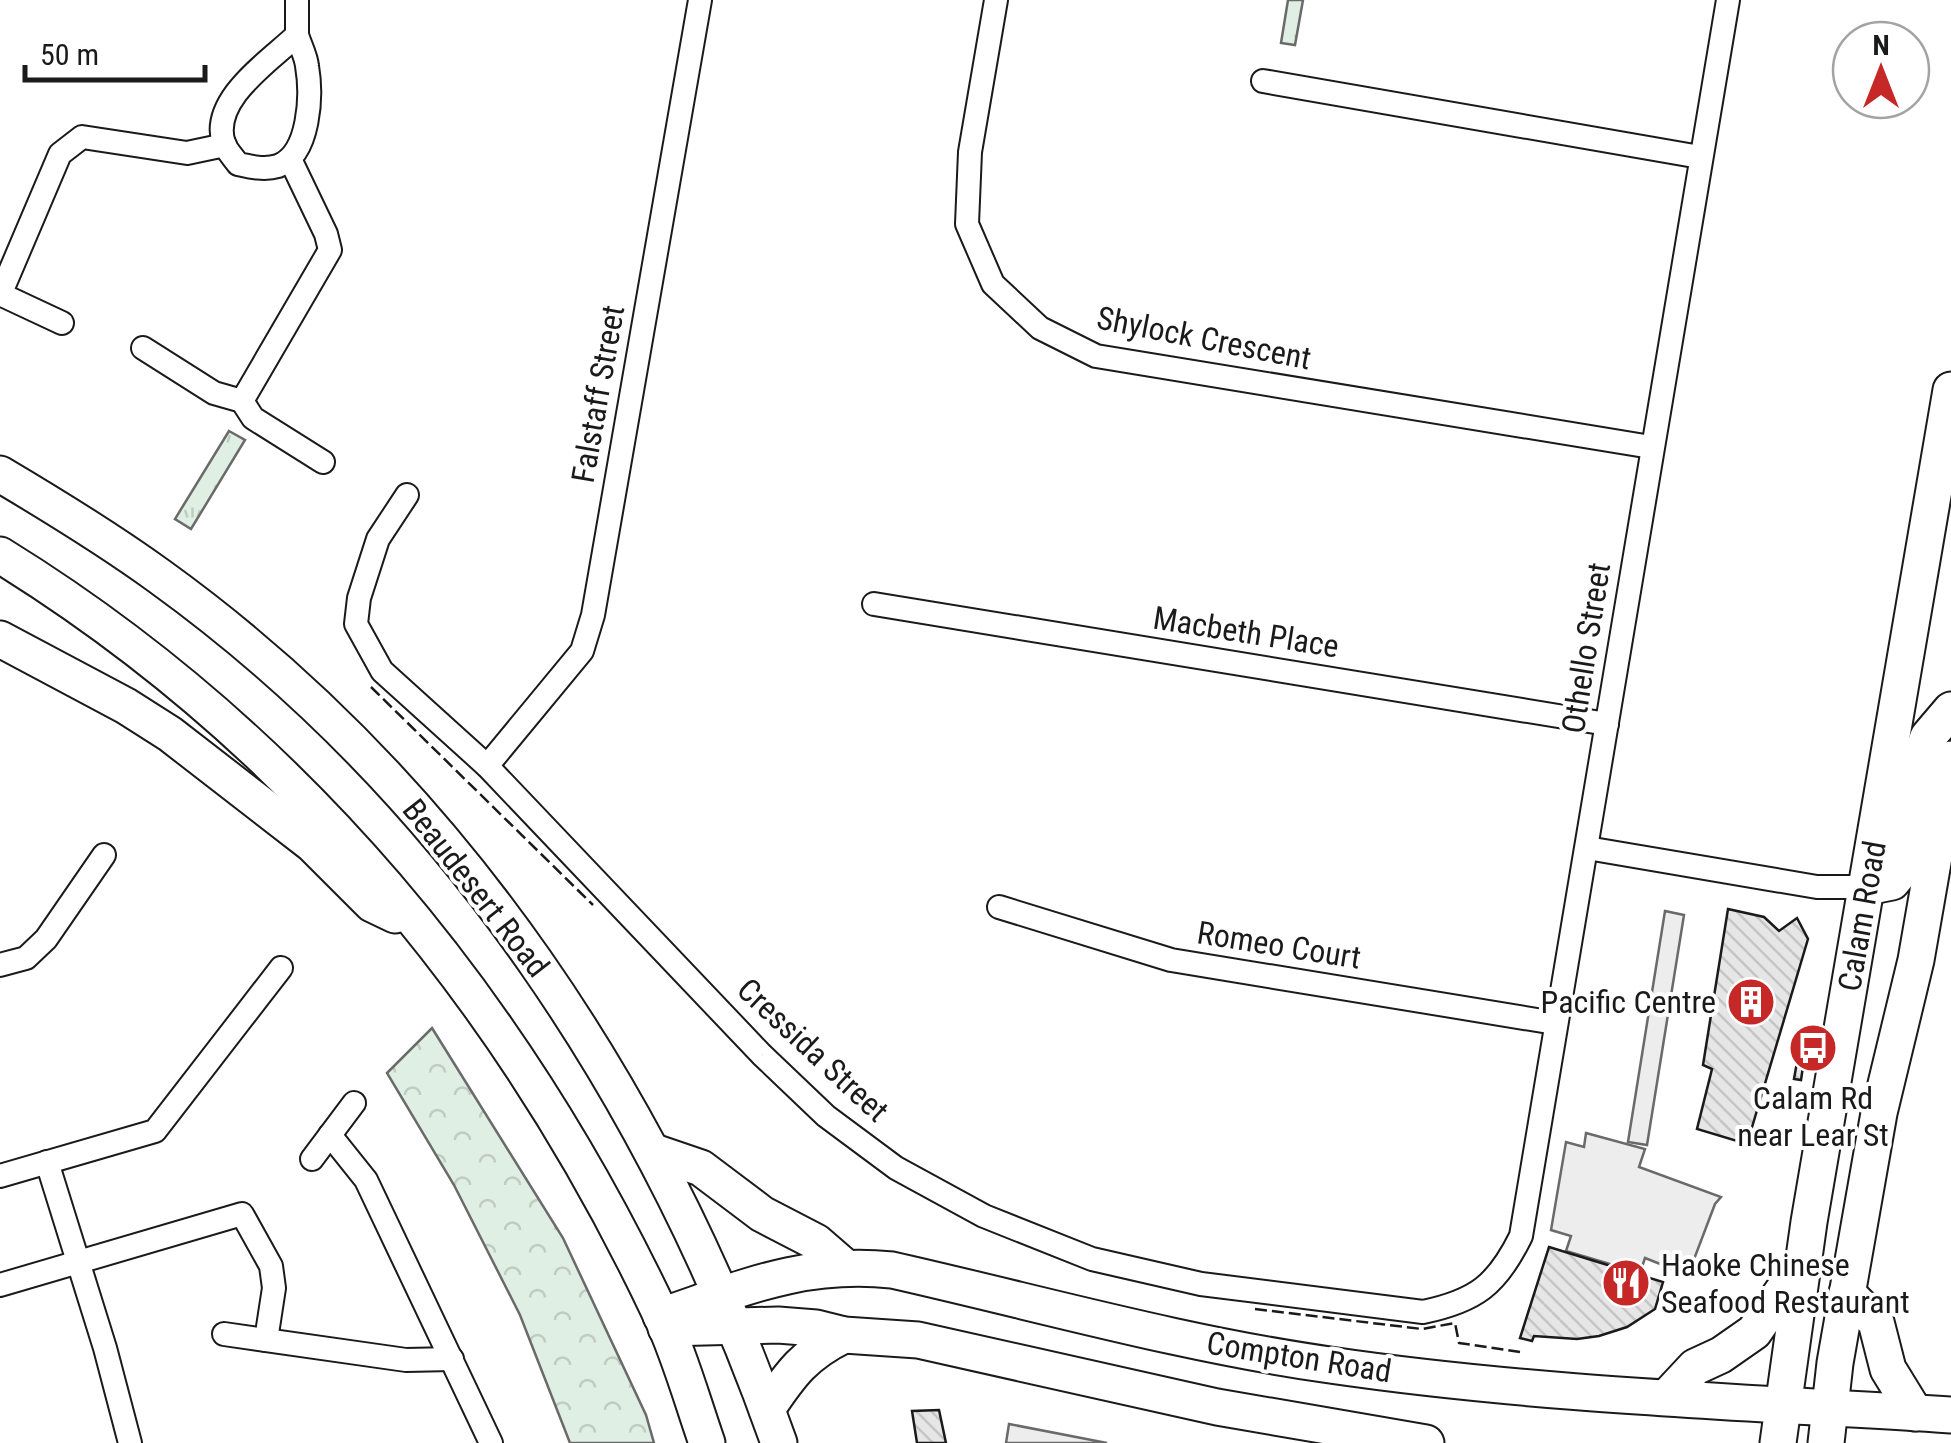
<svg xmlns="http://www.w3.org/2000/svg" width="1951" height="1443" viewBox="0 0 1951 1443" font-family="'Roboto Condensed',sans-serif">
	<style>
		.grass { fill: url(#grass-tufts); stroke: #6a6a6a; stroke-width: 2.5 }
		.forest { fill: url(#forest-crowns); stroke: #6a6a6a; stroke-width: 2.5 }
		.parking { fill: #ededed; stroke: #6a6a6a; stroke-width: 2.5 }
		.building { fill: url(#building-back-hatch); stroke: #1a1a1a; stroke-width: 2.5 }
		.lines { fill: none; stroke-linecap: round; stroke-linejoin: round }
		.minor-casing { stroke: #1a1a1a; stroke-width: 26 }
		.primary-casing { stroke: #1a1a1a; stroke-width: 39 }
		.trunk-casing { stroke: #1a1a1a; stroke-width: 39 }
		.minor { stroke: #fff; stroke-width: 22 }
		.primary { stroke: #fff; stroke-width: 35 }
		.trunk { stroke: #fff; stroke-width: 35 }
		.fence { stroke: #1a1a1a; stroke-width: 2.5; stroke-dasharray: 12 5; stroke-linecap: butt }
		.labels { text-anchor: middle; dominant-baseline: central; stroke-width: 8; stroke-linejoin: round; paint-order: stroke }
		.street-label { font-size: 32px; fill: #1a1a1a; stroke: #fff }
		.poi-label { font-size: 32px; fill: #1a1a1a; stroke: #fff; text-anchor: end }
	</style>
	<defs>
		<pattern id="grass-tufts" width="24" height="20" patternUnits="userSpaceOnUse" patternTransform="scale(2.5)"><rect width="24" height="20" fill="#e0efe3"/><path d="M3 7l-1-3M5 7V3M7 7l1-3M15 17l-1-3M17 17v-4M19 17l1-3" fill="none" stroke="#c0ccc2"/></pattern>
		<pattern id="forest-crowns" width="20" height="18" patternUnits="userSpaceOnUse" patternTransform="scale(2.5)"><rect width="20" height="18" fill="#e0efe3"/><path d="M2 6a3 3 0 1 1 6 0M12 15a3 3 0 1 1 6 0" fill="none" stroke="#c0ccc2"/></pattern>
		<pattern id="building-back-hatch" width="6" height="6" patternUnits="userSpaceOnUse" patternTransform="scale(2.5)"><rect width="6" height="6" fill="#e6e6e6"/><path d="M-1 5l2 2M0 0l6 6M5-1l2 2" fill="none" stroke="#c5c5c5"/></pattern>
	</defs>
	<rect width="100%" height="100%" fill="#fff"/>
	<g class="grass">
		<polygon points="1288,0 1303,0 1295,45 1281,43"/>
		<polygon points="229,431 245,440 191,529 175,519"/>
	</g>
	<polygon class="forest" points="432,1028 563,1238 646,1415 654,1443 570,1443 520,1315 454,1185 387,1073"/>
	<g class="parking">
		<polygon points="1665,911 1684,915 1647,1145 1628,1142"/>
		<polygon points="1586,1133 1645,1149 1639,1167 1721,1197 1715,1204 1688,1275 1645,1258 1640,1273 1566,1251 1571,1236 1551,1230 1566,1142 1584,1147"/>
		<polygon points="1009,1424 1107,1443 1006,1443"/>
	</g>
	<g class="building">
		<polygon points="1728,909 1764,917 1779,931 1797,918 1808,939 1747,1144 1697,1129 1712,1069 1703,1065"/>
		<polygon points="1800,1045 1806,1046 1801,1080 1794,1079"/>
		<polygon points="1549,1247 1663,1282 1655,1309 1627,1327 1599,1336 1577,1339 1534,1336 1532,1341 1520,1338"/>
		<polygon points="939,1410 946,1443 917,1443 912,1411"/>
	</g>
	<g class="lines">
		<g class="minor-casing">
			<g id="minor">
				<polyline points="297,0 297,35"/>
				<polyline points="996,0 970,152 967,224 993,284 1040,328 1096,356 1651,447"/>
				<path d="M297,35C300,45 306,56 307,66C312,95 310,154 278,166C265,170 251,167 238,164C234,158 227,151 224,144C209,100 270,61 297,35Z"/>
				<polyline points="1263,81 1700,157"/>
				<polyline points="0,294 62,323"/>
				<polyline points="0,295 60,154 82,137 187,153 225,145"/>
				<polyline points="143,348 214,393 242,401 253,418 323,462"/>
				<polyline points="242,401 330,250 326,234 290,159"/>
				<path d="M407,495L378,539L359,598L356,624L382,671L487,766L762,1055L826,1116L896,1168L984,1216L1092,1259L1201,1284L1423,1312C1476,1301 1497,1285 1521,1236L1728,0"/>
				<polyline points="874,604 1607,724"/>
				<polyline points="487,766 582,651 593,615 700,0"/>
				<polyline points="1587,848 1817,887 1867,887"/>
				<polyline points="999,907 1171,960 1555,1023"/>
				<polyline points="0,965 26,958 46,939 104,855"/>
				<polyline points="330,1135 366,1180 491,1443"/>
				<polyline points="312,1159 354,1103"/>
				<polyline points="47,1162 105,1348 130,1443"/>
				<polyline points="0,1176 155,1131 281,968"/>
				<polyline points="0,1285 242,1214 271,1266 274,1288 266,1340"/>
				<polyline points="224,1334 406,1360 452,1359"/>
			</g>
		</g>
		<g class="primary-casing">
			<g id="primary">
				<polyline points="1867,887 1892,882 1901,871 1923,751 1928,737 1951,710"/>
				<polyline points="1847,1293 1876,1322 1888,1369 1915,1413"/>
				<path d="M661,1316C744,1288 802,1261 892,1270C1038,1303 1182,1344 1330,1365C1535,1395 1744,1402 1951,1415"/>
				<polyline points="666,1328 778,1325 816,1328 844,1335 918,1340 1217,1407 1426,1443"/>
				<polyline points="1667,1397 1695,1367 1721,1355 1754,1332 1796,1272"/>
				<polyline points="1778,1443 1809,1222 1951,390"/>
				<polyline points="1826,1443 1835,1363 1879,1113 1916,960 1951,759"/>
			</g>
		</g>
		<g class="trunk-casing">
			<g id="trunk">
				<path d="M0,474C54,506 108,539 159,576C456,790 659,1102 779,1443"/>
				<path d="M0,555C295,737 514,1003 661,1315C680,1356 692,1400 707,1443"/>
				<polyline points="0,639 126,706 170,734 312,844 372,904 395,915"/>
				<polyline points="654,1152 701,1168 762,1214 816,1242 846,1268"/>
				<path d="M767,1409C791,1373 805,1354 844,1335"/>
			</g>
		</g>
		<use href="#minor" class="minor"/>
		<use href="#primary" class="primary"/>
		<use href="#trunk" class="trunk"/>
		<g class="fence">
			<polyline points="371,687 593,905"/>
			<polyline points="1255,1309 1422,1329 1455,1323 1459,1343 1520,1352"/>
		</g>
	</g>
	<defs>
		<g id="building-disc" transform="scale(2.5)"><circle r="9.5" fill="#c62828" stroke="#fff"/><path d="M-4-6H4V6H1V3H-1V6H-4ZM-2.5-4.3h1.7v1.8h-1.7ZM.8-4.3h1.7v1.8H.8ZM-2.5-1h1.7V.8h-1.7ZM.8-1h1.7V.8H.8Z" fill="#fff"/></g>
		<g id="bus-disc" transform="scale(2.5)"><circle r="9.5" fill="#c62828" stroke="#fff"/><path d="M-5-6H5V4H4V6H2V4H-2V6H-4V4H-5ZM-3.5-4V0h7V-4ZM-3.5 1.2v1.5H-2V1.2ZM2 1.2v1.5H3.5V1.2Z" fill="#fff"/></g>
		<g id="restaurant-disc" transform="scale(2.5)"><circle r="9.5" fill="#c62828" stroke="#fff"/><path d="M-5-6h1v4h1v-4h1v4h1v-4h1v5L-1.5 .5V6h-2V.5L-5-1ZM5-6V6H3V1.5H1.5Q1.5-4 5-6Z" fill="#fff"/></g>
	</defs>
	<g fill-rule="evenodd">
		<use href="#building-disc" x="1751" y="1002"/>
		<use href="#bus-disc" x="1813" y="1048"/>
		<use href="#restaurant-disc" x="1626" y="1283"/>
	</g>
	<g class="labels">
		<g class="street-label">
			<text transform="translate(1204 338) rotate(11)">Shylock Crescent</text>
			<text transform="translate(598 394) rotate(-80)">Falstaff Street</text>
			<text transform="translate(1246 632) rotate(9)">Macbeth Place</text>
			<text transform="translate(1586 648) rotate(-81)">Othello Street</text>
			<text transform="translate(476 888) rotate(52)">Beaudesert Road</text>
			<text transform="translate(1862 916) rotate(-80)">Calam Road</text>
			<text transform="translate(1279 945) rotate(9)">Romeo Court</text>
			<text transform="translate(813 1050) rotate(43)">Cressida Street</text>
			<text transform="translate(1299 1357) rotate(9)">Compton Road</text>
		</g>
		<g class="poi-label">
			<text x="1716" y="1002">Pacific Centre</text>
			<text x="1813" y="1098" text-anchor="middle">Calam Rd<tspan x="1813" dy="37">near Lear St</tspan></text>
			<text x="1661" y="1265" text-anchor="start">Haoke Chinese<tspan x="1661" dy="37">Seafood Restaurant</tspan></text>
		</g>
	</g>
	<g transform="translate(1881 70)"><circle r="48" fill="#ffffff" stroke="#a3a3a3" stroke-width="2.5"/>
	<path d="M0-8L18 38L0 25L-18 38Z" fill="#c62828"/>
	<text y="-15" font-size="28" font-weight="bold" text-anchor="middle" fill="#1a1a1a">N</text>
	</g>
	<path d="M25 65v15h180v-15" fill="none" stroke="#1a1a1a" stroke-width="5"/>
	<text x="40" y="65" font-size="30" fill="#1a1a1a" stroke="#ffffff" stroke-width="8" paint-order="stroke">50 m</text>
</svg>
